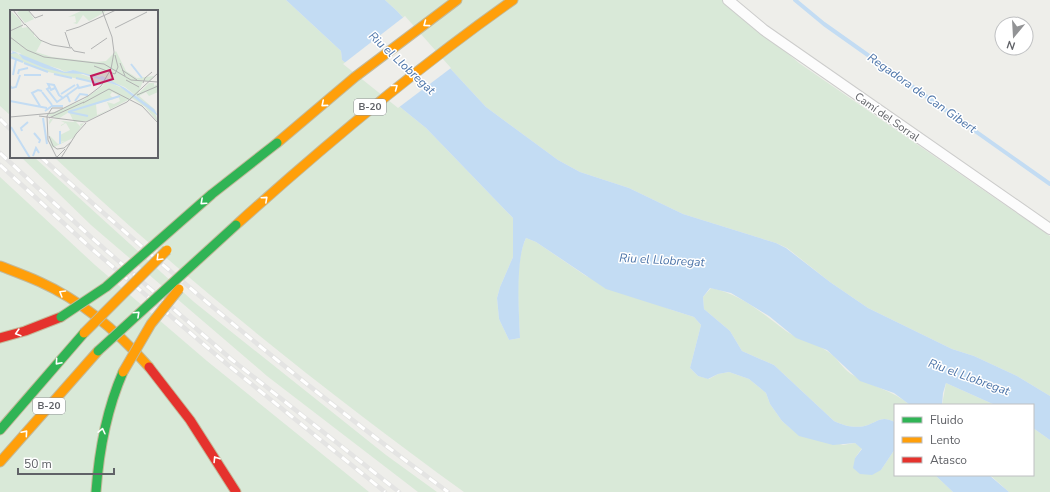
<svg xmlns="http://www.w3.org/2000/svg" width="1050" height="492" viewBox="0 0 1050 492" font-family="'Nunito Sans',sans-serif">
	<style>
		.green { fill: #d9e9d8 }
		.water { fill: #c3dcf3 }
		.pier { fill: #eeeeea }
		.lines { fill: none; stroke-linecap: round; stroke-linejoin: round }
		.stream { stroke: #c3dcf3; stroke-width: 4 }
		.street-casing { stroke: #cccccb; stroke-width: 12 }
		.fast-casing { stroke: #c3b99a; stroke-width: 11 }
		.slow-casing { stroke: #c3b99a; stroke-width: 11 }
		.jam-casing { stroke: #c3b99a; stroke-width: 11 }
		.street { stroke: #fcfcfc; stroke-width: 10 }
		.fast { stroke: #30b455; stroke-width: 9 }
		.slow { stroke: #ff9f0a; stroke-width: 9 }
		.jam { stroke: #e5322d; stroke-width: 9 }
		.rail-casing { stroke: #e4e4e3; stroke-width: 4.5 }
		.rail { stroke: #fff; stroke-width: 3; stroke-dasharray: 9; stroke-linecap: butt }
		.fast-bridge-casing { stroke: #c3b99a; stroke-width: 11; stroke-linecap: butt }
		.slow-bridge-casing { stroke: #c3b99a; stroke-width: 11; stroke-linecap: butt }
		.fast-bridge { stroke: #30b455; stroke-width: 9 }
		.slow-bridge { stroke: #ff9f0a; stroke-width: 9 }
		.oneway { stroke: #fff }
		.labels { text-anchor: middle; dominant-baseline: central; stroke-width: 3; stroke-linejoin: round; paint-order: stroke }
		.shield { fill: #fff; stroke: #909195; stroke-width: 1 }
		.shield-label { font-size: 10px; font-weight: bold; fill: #606267 }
		.street-label { font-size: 11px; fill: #606267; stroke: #fff }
		.water-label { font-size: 12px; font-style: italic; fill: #4d75a9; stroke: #fff }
		.inset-river { fill: none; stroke: #c3dcf3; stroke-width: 2 }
		.inset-road { fill: none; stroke: #b1b2b2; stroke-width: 1 }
		.view { fill: #c2185b; fill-opacity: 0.15; stroke: #c2185b; stroke-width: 2 }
		.inset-edge { fill: none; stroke: #606267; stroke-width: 2 }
	</style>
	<rect width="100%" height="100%" fill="#eeeeea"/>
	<g class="green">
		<path d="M0,0H286L341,51L342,60L426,128L513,218V257L500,287L497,298L499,319L509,340L520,338C519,309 514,264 526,238L536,242L586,276L672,310L694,317L701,325L690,368L698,376L709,379L718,374L729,372L749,379L766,393L770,404L782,421L790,428L843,445L855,443L862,448L855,458L881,470L895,449V475H935L953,492H464C322,389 183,278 54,157H157V11H11V116L0,106Z"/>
		<polygon points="385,0 724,0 799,63 1050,236 1050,396 1017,376 974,356 952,349 868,308 830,282 787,248 776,243 683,214 629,188 580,172 558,160 486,107 397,11"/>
		<polygon points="21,157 34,157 194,302 386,455 437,492 418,492 267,376 91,225"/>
		<polygon points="0,177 95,265 207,361 369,492 0,492"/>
		<path d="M711,288C741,294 762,313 786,331C798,340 815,342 827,351C837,357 842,368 851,374C871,386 892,390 910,405H895V422C882,416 880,420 868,425C857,429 844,426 834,421L774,365L742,351L730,331L704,309L703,297Z"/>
		<polygon points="946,383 995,405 942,405"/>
		<polygon points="1033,428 1050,440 1050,492 1009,492 990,475 1033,475"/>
	</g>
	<g class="water">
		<path d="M286,0H385L397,11L486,107L558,160L580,172L629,188L683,214L776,243L786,248L830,282L868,308L952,349L974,356L1017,376L1050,396V440L1033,428V405H995L946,383L943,393L942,405H910L894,393L860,381L827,350L796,338L769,316L741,299L731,293L710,288L703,297L704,309L730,331L742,351L774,365L834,421C844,426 857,429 868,425C880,420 882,416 895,422V449L881,470L872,475L860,474L853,468L855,458L862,449L855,443L833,445L799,436L782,421L770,404L766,393L749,379L729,372L718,374L708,379L698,376L690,368L701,325L694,317L606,289L536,242L526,238C515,260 519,313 520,338L509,340L499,319L497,298L500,287L513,257V218L426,128L342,60L341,51Z"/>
		<polygon points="935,475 989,475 1009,492 953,492"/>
	</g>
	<polygon class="pier" points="405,16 451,68 398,108 343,64"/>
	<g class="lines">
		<polyline class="stream" points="795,0 824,24 1050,184"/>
		<g class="street-casing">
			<polyline id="street" points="728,0 764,30 1050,229"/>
		</g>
		<g class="fast-casing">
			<g id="fast">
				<polyline points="0,430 84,333"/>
				<path d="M96,492C99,450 106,411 123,372"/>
			</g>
		</g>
		<g class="slow-casing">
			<g id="slow">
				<polyline points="277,143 355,77 457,0"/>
				<path d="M236,225C325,145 415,69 513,0"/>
				<path d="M0,266C13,271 27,276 40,282C82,301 119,333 149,367"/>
				<polyline points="0,462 98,351"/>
			</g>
		</g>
		<g class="jam-casing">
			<g id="jam">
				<polyline points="0,338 25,331 61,317"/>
				<polyline points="149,367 190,420 236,492"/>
			</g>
		</g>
		<use href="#street" class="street"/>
		<use href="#fast" class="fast"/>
		<use href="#slow" class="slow"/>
		<use href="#jam" class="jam"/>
		<g class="rail-casing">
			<g id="rail">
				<polyline points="0,119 11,130"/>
				<polyline points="0,153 92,238 231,359 399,492"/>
				<path d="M41,157C171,275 306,388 448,492"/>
				<polyline points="0,165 93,250 228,365 385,492"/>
			</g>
		</g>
		<use href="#rail" class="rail"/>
		<g class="fast-bridge-casing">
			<g id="fast-bridge">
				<polyline points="61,317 106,287 212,194 277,143"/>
				<polyline points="98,351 236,225"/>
			</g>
		</g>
		<g class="slow-bridge-casing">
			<g id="slow-bridge">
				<polyline points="84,333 167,250"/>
				<polyline points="123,372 151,324 179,289"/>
			</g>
		</g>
		<use href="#fast-bridge" class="fast-bridge"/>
		<use href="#slow-bridge" class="slow-bridge"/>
	</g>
	<defs><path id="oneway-chevron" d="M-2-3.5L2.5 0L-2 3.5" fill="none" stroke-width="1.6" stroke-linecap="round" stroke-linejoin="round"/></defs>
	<g class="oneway">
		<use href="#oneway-chevron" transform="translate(426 24) rotate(143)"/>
		<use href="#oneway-chevron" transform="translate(395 87) rotate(-37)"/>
		<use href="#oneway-chevron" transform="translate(324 104) rotate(140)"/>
		<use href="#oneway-chevron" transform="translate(265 199) rotate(-42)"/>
		<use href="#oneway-chevron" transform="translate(203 202) rotate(138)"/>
		<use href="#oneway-chevron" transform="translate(159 258) rotate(135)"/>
		<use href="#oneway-chevron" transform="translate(62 293) rotate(-149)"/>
		<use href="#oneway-chevron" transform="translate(137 314) rotate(-43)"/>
		<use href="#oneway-chevron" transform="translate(18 333) rotate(164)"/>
		<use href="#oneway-chevron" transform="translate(58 362) rotate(131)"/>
		<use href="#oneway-chevron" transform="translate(102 431) rotate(-77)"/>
		<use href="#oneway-chevron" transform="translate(25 433) rotate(-49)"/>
		<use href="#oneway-chevron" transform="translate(216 459) rotate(-122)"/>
	</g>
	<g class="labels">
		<g class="shield">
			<rect x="354" y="99" width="32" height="16" rx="3"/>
			<rect x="33" y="398" width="32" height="16" rx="3"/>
		</g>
		<g class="shield-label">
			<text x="370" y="107">B-20</text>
			<text x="49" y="406">B-20</text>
		</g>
		<g class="street-label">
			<text transform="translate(887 117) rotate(35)">Camí del Sorral</text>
		</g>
		<g class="water-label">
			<text transform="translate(402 63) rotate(43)">Riu el Llobregat</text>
			<text transform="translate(922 93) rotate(35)">Regadora de Can Gibert</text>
			<text transform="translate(662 260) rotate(3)">Riu el Llobregat</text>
			<text transform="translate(969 377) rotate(20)">Riu el Llobregat</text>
		</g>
	</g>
	<g transform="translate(10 10)">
		<rect width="148" height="148" fill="#eeeeea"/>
		<path d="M0,0L11,11L12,18L18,17L23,23L24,21V26L32,31L26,42L42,47L86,52L96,51L106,41L116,61L127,68L144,66L139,71H133L128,84L139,73H144V76L148,74V82L139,86L136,82L129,86L142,97L148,103L115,77L92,68L77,66H81L62,60L55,62L50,59L40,56L34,57L21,52L35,58H44L54,63L65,62L79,67L92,69L112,78L145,103L148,112L135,97L122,88L77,111L66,112L71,117L70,114L74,113L63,128L42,138L40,132L39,112L40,109H43L39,115L40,126L48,134L55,131L50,132L51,115L55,113L51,111L64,112L59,102L48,109L37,105L73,90L94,75L34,61L0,47V44L5,42L16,50L10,43L0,40ZM102,82L108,85L110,91L104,94L97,92L100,99L87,105L86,94L104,89L100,85ZM56,113L60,120L50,125L51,116ZM10,0H18L24,9L15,13L7,3ZM73,0H95V2L79,11L73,5L67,14L63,13L66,12L65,6L58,7Z" fill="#d9e9d8" fill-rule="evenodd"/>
		<path d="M0,40L55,62L63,60L89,67L92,66L115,78L144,99L148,106L109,76L73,64L54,63L34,58L13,49L8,43L0,44L3,42Z" fill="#c3dcf3"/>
		<path class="inset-river" d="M0,47L13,52M14,53L38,62M121,54L132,68M8,64L9,60L18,58M44,64L62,68M3,65L6,50M14,65H31M66,68L91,74M67,74L69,78L81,75M0,76L2,78L6,77L10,65M39,78L37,79L47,92L53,88M45,78L41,80L38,74L44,75L49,85L53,88L57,85L60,92M32,82L42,95M51,84L65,75M57,85L68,77M0,91L37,98M65,91L70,84L78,85M30,96L22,83L28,80L32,81M35,101L42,96H53M58,102L110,86M58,102L78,106M33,108L37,134M1,117L20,148M12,121L11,118L18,112M24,123L30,130L29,133M50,134V121M23,146L26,138L29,143"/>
		<path class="inset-road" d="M3,0L15,15M18,0L25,8L33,5M15,14L30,30L42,35L61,38M69,17L106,0M105,18L137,2M0,21L13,15M56,21L69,17M55,22L60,37M0,27L17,40L34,47L94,54L121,70L148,72M61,37L64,41L75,43M81,39L97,28M110,53L115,66M84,56L105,64L108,57L105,45M112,60L127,70M116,70L129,77M133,73L135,68L142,62M127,85L148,76M73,93L99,79L132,96L148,113M29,106L76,112L117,92L148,63M0,107L44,103L78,86L91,76L101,59L104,42L102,27L92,0M39,108L74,92M39,126L43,136L47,139L54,138L61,132M46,148L55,139M47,148L38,130L37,106L42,98H53M51,148L66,124L76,113"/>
		<path class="view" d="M100,60L103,69L84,75L81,66Z"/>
		<rect width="148" height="148" class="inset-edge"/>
	</g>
	<rect x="894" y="404" width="140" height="72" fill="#ffffff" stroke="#bfc0c2"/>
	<rect x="902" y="417" width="20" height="6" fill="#30b455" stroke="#bfc0c2"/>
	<text x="930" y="424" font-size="12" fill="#606267">Fluido</text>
	<rect x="902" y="437" width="20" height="6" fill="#ff9f0a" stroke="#bfc0c2"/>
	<text x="930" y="444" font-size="12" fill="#606267">Lento</text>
	<rect x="902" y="457" width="20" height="6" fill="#e5322d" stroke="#bfc0c2"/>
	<text x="930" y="464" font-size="12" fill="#606267">Atasco</text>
	<g transform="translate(1014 36) rotate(198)"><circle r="19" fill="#ffffff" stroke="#bfc0c2"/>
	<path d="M0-3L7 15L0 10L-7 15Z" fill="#929395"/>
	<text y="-6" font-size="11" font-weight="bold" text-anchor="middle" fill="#606267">N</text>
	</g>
	<path d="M18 468v6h96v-6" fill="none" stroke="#606267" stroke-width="2"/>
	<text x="24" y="468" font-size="12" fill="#606267" stroke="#ffffff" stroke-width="3" paint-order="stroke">50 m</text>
</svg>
